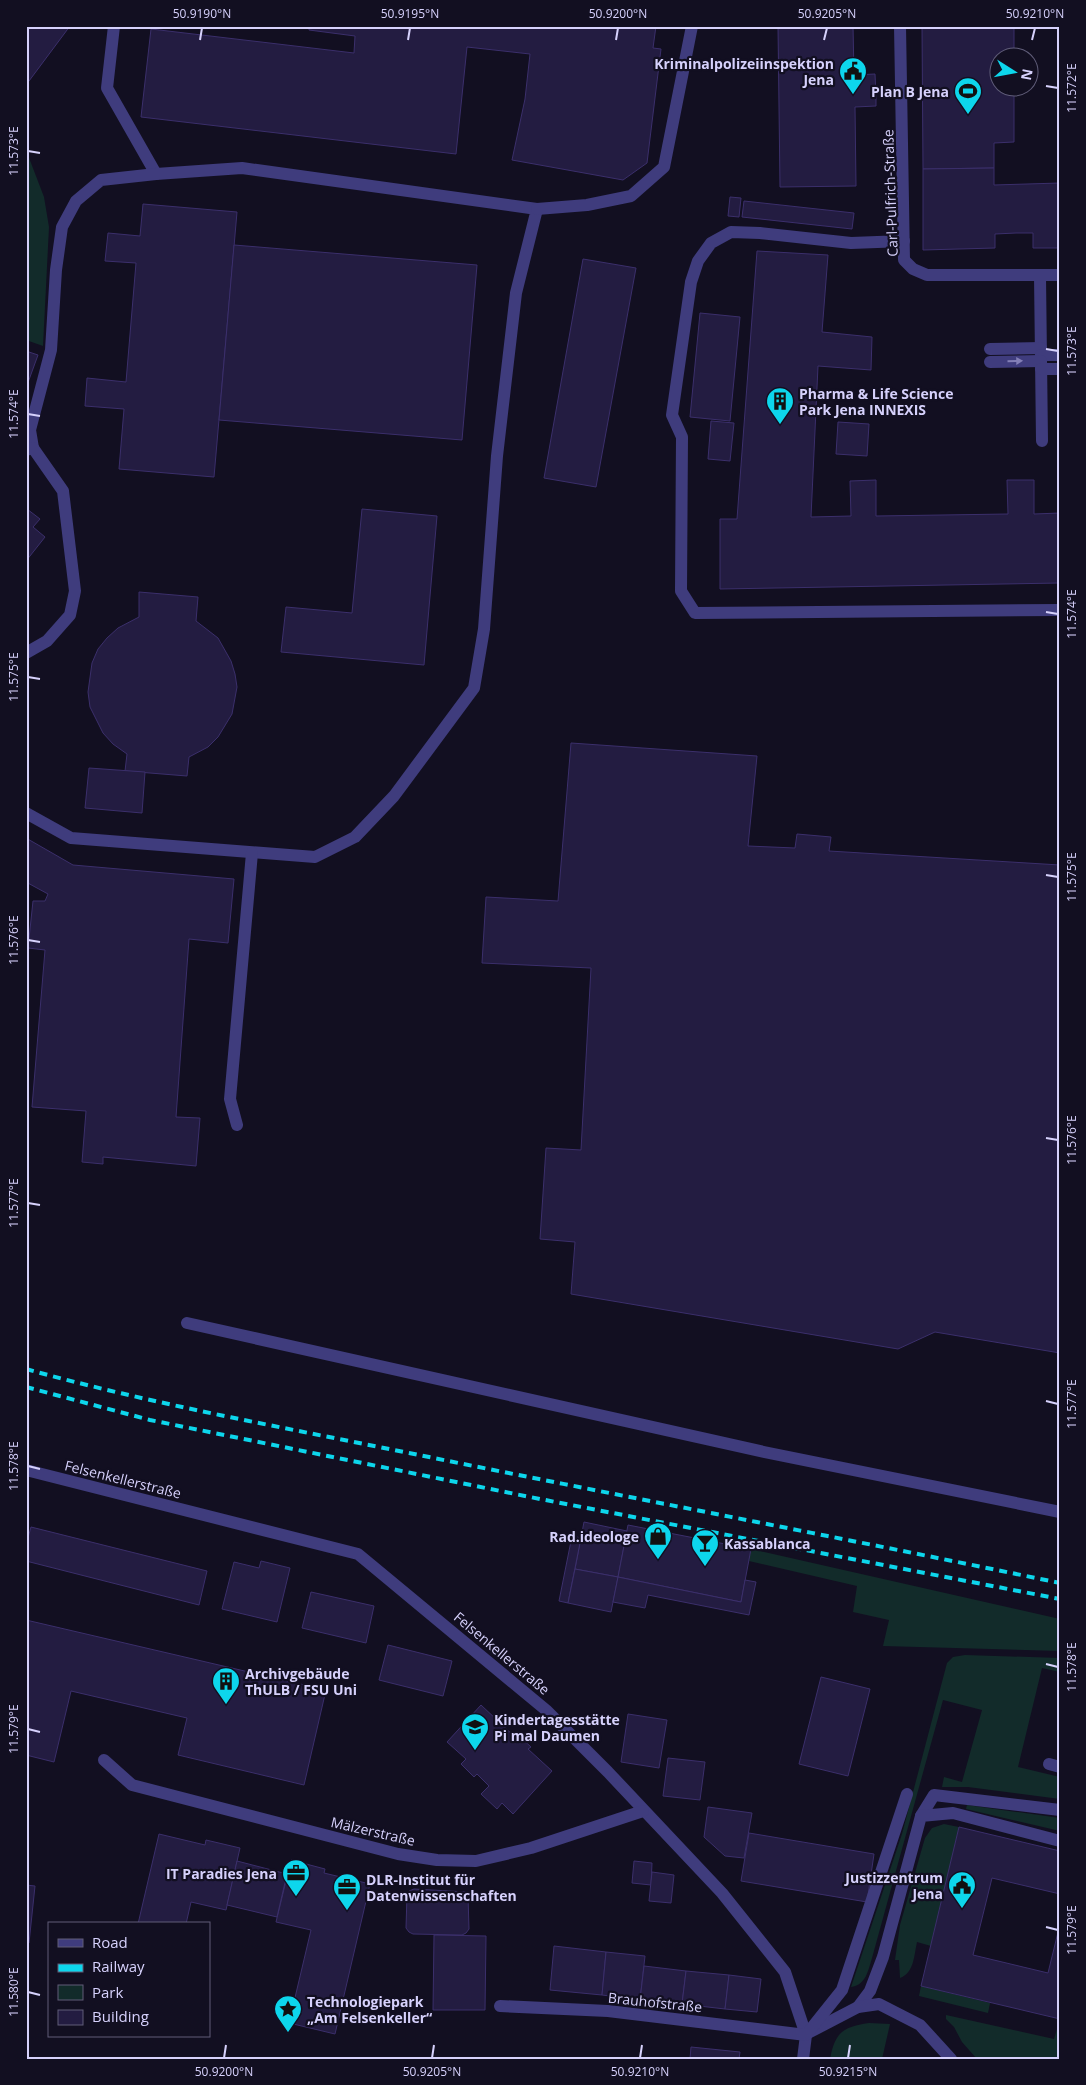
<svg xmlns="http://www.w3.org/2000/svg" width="1086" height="2085" viewBox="0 0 1086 2085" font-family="'Open Sans',sans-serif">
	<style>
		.green { fill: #122b2a }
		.building { fill: #231c41; stroke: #3b2f6b }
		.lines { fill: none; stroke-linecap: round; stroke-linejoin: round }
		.service { stroke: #3f3c7d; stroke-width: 12 }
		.minor { stroke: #3f3c7d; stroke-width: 12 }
		.rail { stroke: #0dd6ec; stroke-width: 4; stroke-dasharray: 8 6; stroke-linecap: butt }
		.oneway { fill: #837fb6 }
		.ticks { fill: none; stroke: #d6d1fc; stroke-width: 2 }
		.labels { text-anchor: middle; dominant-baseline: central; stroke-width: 4.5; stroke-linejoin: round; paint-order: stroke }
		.poi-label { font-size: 14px; font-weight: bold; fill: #d6d1fc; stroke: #120f21; text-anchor: start }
		.street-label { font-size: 14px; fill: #d6d1fc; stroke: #120f21 }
		.neatline { fill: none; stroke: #d6d1fc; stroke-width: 2 }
		.ticks-label { font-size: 12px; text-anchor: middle; fill: #d6d1fc }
	</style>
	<rect width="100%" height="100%" fill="#120f21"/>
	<g class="green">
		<polygon points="26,150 44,197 49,227 43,346 26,340"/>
		<polygon points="751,1549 1060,1619 1060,1651 883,1646 889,1620 853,1612 857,1586 749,1561"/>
		<path d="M965,1655L1060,1658V1672L1042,1668L1018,1767L1060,1777V1799L968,1787H942L944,1777L962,1782L982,1710L943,1700L872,1958C868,1971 866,1985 851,1987L902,1834L947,1663L953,1657Z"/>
		<polygon points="967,1805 1060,1818 1060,1831 966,1809"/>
		<path d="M944,1824L959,1827L931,1946L917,1942C914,1956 914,1973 900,1978L899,1960H895L900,1925L925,1838L932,1828Z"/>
		<polygon points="921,1986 990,2003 988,2013 919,1996"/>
		<polygon points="946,2015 1054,2039 1060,2019 1060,2059 977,2059 962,2042 954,2027 946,2019"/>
		<path d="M869,2023L890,2024L882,2059H830C835,2032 843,2027 869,2023Z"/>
	</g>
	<g class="building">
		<polygon points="26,26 70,26 26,85"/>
		<polygon points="309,26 656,26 653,48 661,49 647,163 623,180 512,160 525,99 530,54 467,47 456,154 141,117 151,29 354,53 355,36 309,30"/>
		<polygon points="778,26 853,26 854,75 875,74 876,96 876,106 855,107 856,186 780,187"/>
		<polygon points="922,26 1014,26 1014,58 998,58 998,88 1014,88 1014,142 994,143 994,168 923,169"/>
		<polygon points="994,168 994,185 1060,183 1060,248 1033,248 1033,233 1016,233 995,234 995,248 923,250 923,169"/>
		<polygon points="730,197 741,198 739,217 728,216"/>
		<polygon points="744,201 854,213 852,229 742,217"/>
		<polygon points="143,204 237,212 214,477 119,469 124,409 85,406 87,378 126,382 136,263 105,261 108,233 140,236"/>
		<polygon points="234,245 477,265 462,440 219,420"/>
		<polygon points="757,251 828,255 822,332 872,337 871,370 818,366 811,517 851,516 850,481 876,480 876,516 1008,514 1007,480 1034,480 1034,514 1060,513 1060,583 720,589 720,519 737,519"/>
		<polygon points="583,259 636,268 596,487 544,478"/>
		<polygon points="700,313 740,317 730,421 690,417"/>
		<polygon points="26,351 38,355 26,388"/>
		<polygon points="711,421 734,423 730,461 708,459"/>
		<polygon points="838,422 869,424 867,456 836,454"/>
		<polygon points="27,509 40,519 33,527 45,537 26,561"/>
		<polygon points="362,509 437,516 424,665 281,652 286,607 352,613"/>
		<polygon points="139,592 198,597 196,621 218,638 231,661 235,674 237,687 232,714 218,737 208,747 189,757 187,776 125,771 127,754 113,744 103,733 90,707 88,692 92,663 98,649 107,638 118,628 139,617"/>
		<polygon points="571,743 757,756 748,846 795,848 797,834 831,837 829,851 1060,865 1060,1353 935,1332 898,1349 571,1294 575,1242 540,1239 546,1148 581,1150 591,968 482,963 486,897 558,901"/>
		<polygon points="89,768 145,772 142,813 85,808"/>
		<polygon points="26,838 73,865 234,879 228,943 189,939 176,1117 200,1118 196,1166 103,1157 103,1164 82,1162 86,1111 32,1107 45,950 28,948 33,901 45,901 48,894 26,882"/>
		<polygon points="584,1522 627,1531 618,1577 575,1569"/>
		<polygon points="628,1525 751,1549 741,1602 618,1577"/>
		<polygon points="31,1527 207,1571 199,1605 26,1561 26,1545"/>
		<polygon points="572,1536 581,1538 568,1603 559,1601"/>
		<polygon points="261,1561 290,1568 277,1622 222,1609 234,1562 259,1568"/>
		<polygon points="575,1569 618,1577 611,1612 568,1603"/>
		<polygon points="618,1577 741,1602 745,1580 756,1582 749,1615 648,1595 645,1608 613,1602"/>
		<polygon points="311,1592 374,1606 366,1643 302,1628"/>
		<polygon points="26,1620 326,1690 304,1785 178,1755 187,1718 71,1691 54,1762 26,1755"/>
		<polygon points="388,1645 452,1661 443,1696 379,1680"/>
		<polygon points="821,1677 870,1689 848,1776 799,1764"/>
		<polygon points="481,1705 515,1737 517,1734 531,1747 528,1749 552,1771 513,1814 502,1803 497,1809 481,1794 489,1786 477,1774 474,1777 461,1764 466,1759 447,1742"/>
		<polygon points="628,1714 667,1720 659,1768 621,1762"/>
		<polygon points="668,1758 705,1762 700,1800 663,1796"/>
		<polygon points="708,1807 752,1813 744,1858 725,1856 704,1837"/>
		<polygon points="959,1827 1060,1851 1060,1894 992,1878 973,1955 1048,1973 1060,1924 1060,2019 921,1986"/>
		<polygon points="749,1833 874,1854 867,1902 741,1881"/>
		<polygon points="159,1834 205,1845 206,1840 240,1848 226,1910 191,1902 186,1924 138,1924"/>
		<polygon points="291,1860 325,1869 324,1873 370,1884 335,2034 289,2023 311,1930 276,1922"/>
		<polygon points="237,1861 287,1874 277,1917 227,1905"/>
		<polygon points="634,1861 652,1863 651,1885 632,1883"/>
		<polygon points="652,1872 674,1875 671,1903 649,1901"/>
		<polygon points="26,1885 35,1886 29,1943 26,1942"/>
		<polygon points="414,1889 467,1892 468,1896 469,1929 466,1933 462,1935 413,1934 409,1932 406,1928 407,1895 409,1891"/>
		<polygon points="434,1935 486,1936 485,2010 433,2010"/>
		<polygon points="554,1946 606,1952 602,1995 550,1990"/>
		<polygon points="606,1952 645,1956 640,2000 602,1995"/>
		<polygon points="644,1966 686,1971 682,2004 640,2000"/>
		<polygon points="686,1971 729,1975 725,2009 682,2004"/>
		<polygon points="729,1975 761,1979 757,2012 725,2009"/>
		<polygon points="691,2047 740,2052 739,2059 690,2059"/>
	</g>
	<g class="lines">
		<g class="service">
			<polyline points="114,26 107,88 156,174"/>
			<polyline points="904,241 851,243 760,233 731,232 711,243 698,261 691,282 672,415 682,437 681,591 695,613 1060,610"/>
			<polyline points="1040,276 1042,441"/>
			<polyline points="990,349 1041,348"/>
			<polyline points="1041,355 1060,355"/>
			<polyline points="990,362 1041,361"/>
			<polyline points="1041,369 1060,369"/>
			<polyline points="26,450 33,448 30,430 51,350 56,270 62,227 76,201 101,180 156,174 242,168 537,209 516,293 497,456 484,629 474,688 394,796 355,837 315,857 71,838 26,813"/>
			<polyline points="26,653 47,641 70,615 75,591 63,491 33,448"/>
			<polyline points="237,1125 230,1099 252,853"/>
			<polyline points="187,1323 764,1452 1060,1512"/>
			<polyline points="1049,1764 1060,1767"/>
			<polyline points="921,1816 934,1795 1060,1810"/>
			<polyline points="858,2007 870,1991 883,1957 921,1816 953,1813 1060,1841"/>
			<polyline points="808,2033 858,2007 879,2004 920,2025 951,2059"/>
		</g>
		<g class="minor">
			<polyline points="900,26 904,260 913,269 927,275 1060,275"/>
			<polyline points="537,209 587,205 631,196 664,167 692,26"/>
			<polyline points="26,1470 358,1554 546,1710 608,1772 722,1893 785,1972 806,2035 803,2059"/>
			<polyline points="104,1760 132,1785 398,1854 437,1860 476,1861 531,1848 643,1811"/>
			<polyline points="500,2006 608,2011 806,2035 842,1990 907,1794"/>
		</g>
		<g class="rail">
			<path d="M26,1369C152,1404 281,1427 409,1453C626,1497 843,1538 1060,1583"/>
			<polyline points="26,1387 150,1420 540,1499 1060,1599"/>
		</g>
	</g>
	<defs><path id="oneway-solid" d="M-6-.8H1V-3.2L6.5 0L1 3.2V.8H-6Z" transform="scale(1.25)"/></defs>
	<use class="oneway" href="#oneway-solid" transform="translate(1015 361) rotate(-1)"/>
	<path class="ticks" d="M200,40L202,28M408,40L410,28M616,40L618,28M824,40L827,28M1032,40L1035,28M1046,86L1058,88M28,151L40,153M1046,349L1058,351M28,414L40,416M1046,612L1058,614M28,677L40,679M1046,875L1058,877M28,940L40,942M1046,1138L1058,1140M28,1203L40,1205M1046,1401L1058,1404M28,1466L40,1469M1046,1664L1058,1667M28,1729L40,1732M1046,1927L1058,1930M28,1992L40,1995M224,2058L226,2045M432,2058L434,2045M640,2058L642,2045M848,2058L850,2045"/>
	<defs>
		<g id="civic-pin" transform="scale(1.4375)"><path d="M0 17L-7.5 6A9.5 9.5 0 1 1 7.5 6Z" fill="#0dd6ec" stroke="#120f21"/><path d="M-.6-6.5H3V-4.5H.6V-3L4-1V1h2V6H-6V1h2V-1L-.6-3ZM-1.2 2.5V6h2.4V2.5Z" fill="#111"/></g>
		<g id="stadium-pin" transform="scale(1.4375)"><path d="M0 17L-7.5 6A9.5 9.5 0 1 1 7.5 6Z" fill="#0dd6ec" stroke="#120f21"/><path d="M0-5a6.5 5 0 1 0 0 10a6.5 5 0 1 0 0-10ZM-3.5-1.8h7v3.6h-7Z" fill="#111"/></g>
		<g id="building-pin" transform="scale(1.4375)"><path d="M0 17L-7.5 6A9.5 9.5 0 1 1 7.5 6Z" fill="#0dd6ec" stroke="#120f21"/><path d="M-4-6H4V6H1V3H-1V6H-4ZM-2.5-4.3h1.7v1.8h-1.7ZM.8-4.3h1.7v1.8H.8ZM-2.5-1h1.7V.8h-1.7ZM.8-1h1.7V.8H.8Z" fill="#111"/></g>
		<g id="shop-pin" transform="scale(1.4375)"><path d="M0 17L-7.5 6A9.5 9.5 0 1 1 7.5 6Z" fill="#0dd6ec" stroke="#120f21"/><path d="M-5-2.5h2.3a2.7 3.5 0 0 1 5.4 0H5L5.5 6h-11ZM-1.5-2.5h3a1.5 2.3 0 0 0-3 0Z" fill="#111"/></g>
		<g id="bar-pin" transform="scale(1.4375)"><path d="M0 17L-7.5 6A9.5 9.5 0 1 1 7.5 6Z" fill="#0dd6ec" stroke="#120f21"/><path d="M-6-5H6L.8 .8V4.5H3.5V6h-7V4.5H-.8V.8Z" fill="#111"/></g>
		<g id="school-pin" transform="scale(1.4375)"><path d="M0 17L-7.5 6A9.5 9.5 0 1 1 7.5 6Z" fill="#0dd6ec" stroke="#120f21"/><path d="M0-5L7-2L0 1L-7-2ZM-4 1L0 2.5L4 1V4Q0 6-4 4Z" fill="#111"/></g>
		<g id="office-pin" transform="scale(1.4375)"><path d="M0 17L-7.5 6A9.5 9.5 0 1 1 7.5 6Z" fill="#0dd6ec" stroke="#120f21"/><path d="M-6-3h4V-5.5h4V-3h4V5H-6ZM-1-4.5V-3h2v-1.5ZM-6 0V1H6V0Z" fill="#111"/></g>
		<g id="sight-pin" transform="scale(1.4375)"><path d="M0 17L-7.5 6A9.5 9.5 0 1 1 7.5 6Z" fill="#0dd6ec" stroke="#120f21"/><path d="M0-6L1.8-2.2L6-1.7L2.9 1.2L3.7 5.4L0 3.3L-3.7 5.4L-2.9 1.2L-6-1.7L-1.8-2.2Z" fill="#111"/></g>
	</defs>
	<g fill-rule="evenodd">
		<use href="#civic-pin" x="853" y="71"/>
		<use href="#stadium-pin" x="968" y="91"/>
		<use href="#building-pin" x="780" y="401"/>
		<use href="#shop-pin" x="658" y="1536"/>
		<use href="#bar-pin" x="705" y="1543"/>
		<use href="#building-pin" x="226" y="1681"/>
		<use href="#school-pin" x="475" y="1727"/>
		<use href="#office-pin" x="296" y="1873"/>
		<use href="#civic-pin" x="962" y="1885"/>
		<use href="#office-pin" x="347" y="1887"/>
		<use href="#sight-pin" x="288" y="2009"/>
	</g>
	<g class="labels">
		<g class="poi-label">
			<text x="834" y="63" text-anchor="end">Kriminalpolizeiinspektion<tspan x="834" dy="16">Jena</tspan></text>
			<text x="949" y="91" text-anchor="end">Plan B Jena</text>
			<text x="799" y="393">Pharma &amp; Life Science<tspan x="799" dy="16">Park Jena INNEXIS</tspan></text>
			<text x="639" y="1536" text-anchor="end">Rad.ideologe</text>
			<text x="724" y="1543">Kassablanca</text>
			<text x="245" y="1673">Archivgebäude<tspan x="245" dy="16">ThULB / FSU Uni</tspan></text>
			<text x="494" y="1719">Kindertagesstätte<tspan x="494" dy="16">Pi mal Daumen</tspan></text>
			<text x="277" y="1873" text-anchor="end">IT Paradies Jena</text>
			<text x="943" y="1877" text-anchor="end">Justizzentrum<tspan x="943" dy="16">Jena</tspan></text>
			<text x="366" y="1879">DLR-Institut für<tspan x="366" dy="16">Datenwissenschaften</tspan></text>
			<text x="307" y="2001">Technologiepark<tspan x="307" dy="16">„Am Felsenkeller“</tspan></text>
		</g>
		<g class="street-label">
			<text transform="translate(890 193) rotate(-92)">Carl-Pulfrich-Straße</text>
			<text transform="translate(123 1479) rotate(14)">Felsenkellerstraße</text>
			<text transform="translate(502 1653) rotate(40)">Felsenkellerstraße</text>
			<text transform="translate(373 1831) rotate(13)">Mälzerstraße</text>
			<text transform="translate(655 2002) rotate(6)">Brauhofstraße</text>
		</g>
	</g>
	<rect width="1086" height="2085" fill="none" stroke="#120f21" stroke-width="55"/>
	<rect x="48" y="1922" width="162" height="115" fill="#120f21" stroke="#605d79"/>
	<rect x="58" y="1939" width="25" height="8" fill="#3f3c7d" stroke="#605d79"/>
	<text x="92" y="1948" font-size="15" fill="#d6d1fc">Road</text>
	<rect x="58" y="1964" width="25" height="8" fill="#0dd6ec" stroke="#605d79"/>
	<text x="92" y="1972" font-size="15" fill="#d6d1fc">Railway</text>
	<rect x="58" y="1985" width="25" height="15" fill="#122b2a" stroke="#605d79"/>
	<text x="92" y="1998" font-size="15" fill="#d6d1fc">Park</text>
	<rect x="58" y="2010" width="25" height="15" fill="#231c41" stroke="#605d79"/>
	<text x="92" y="2022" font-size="15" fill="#d6d1fc">Building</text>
	<g transform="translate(1014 72) rotate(101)"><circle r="24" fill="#120f21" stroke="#605d79"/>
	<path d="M0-4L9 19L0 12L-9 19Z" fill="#0dd6ec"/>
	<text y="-8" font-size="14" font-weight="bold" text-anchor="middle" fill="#d6d1fc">N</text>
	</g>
	<rect x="28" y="28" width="1030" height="2030" class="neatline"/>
	<g class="ticks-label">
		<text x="202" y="18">50.9190°N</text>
		<text x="410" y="18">50.9195°N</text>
		<text x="618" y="18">50.9200°N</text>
		<text x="827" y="18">50.9205°N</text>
		<text x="1035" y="18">50.9210°N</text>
		<text transform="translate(1072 88) rotate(-90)" y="4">11.572°E</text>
		<text transform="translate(14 151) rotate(-90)" y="4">11.573°E</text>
		<text transform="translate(1072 351) rotate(-90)" y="4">11.573°E</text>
		<text transform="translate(14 414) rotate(-90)" y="4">11.574°E</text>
		<text transform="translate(1072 614) rotate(-90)" y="4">11.574°E</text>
		<text transform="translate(14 677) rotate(-90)" y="4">11.575°E</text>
		<text transform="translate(1072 877) rotate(-90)" y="4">11.575°E</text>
		<text transform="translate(14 940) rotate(-90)" y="4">11.576°E</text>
		<text transform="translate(1072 1140) rotate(-90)" y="4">11.576°E</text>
		<text transform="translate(14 1203) rotate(-90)" y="4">11.577°E</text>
		<text transform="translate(1072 1404) rotate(-90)" y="4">11.577°E</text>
		<text transform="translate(14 1466) rotate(-90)" y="4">11.578°E</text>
		<text transform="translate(1072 1667) rotate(-90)" y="4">11.578°E</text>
		<text transform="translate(14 1729) rotate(-90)" y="4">11.579°E</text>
		<text transform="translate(1072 1930) rotate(-90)" y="4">11.579°E</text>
		<text transform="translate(14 1992) rotate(-90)" y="4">11.580°E</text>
		<text x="224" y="2076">50.9200°N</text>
		<text x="432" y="2076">50.9205°N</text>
		<text x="640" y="2076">50.9210°N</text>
		<text x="848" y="2076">50.9215°N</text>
	</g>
</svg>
